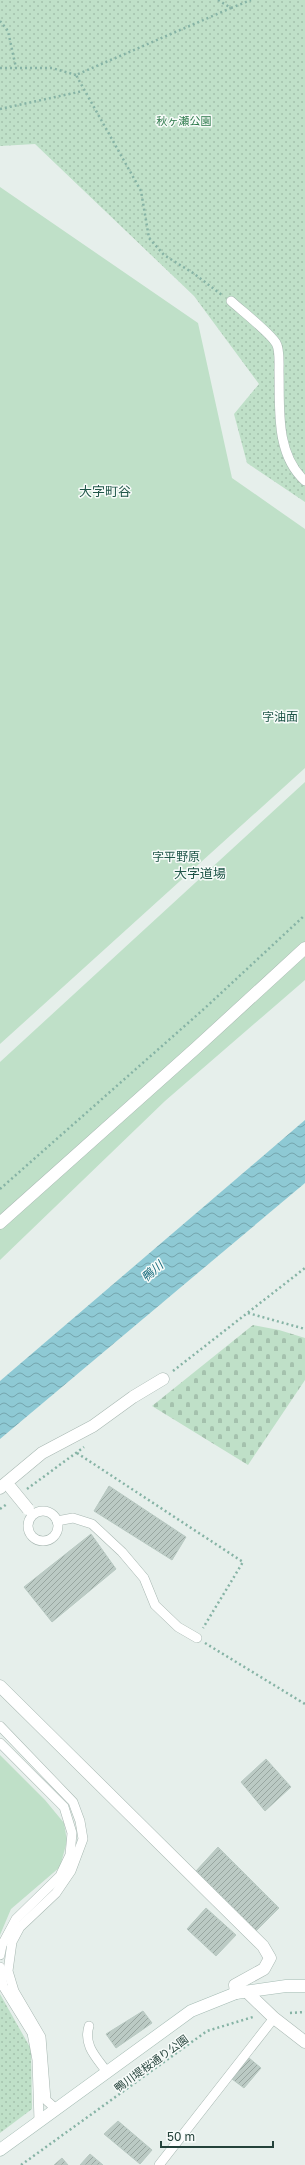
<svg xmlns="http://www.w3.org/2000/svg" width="305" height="2165" viewBox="0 0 305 2165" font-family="'Golos Text','Noto Sans JP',sans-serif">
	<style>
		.grass { fill: #bfe0c8 }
		.cemetery { fill: url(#cemetery-stones) }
		.park { fill: url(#park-dots) }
		.water { fill: url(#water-waves) }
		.building { fill: url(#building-hatch); stroke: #b8c9c2 }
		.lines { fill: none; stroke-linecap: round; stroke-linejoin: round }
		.lane-casing { stroke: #a8b8b2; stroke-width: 10 }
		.street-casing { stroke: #a8b8b2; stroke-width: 13 }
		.secondary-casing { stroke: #a4bbb3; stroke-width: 13 }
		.path { stroke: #86b3a5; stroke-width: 2.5; stroke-dasharray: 2 3; stroke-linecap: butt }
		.lane { stroke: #fff; stroke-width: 9 }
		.street { stroke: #fff; stroke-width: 12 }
		.secondary { stroke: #fff; stroke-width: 12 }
		.street-bridge-casing { stroke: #a8b8b2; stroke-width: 13; stroke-linecap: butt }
		.street-bridge { stroke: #fff; stroke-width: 12 }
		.labels { text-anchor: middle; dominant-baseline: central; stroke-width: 3; stroke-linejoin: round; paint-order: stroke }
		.park-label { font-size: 11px; fill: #2d7a4b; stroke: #f7fbf9 }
		.street-label { font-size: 11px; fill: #24423a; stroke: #f7fbf9 }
		.neighbourhood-label { font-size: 12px; fill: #1f5548; stroke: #f7fbf9 }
		.water-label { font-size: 12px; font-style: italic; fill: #1c6f80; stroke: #f7fbf9 }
		.quarter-label { font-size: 13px; fill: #1f5548; stroke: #f7fbf9 }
	</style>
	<defs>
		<pattern id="cemetery-stones" width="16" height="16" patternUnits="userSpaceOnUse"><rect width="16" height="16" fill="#bfe0c8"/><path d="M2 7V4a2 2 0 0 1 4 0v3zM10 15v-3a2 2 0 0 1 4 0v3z" fill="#a4c1ad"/></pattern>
		<pattern id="park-dots" width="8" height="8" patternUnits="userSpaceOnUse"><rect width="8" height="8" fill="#bfe0c8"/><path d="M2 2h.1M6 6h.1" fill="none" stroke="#a4c1ad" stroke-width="1.8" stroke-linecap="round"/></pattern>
		<pattern id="water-waves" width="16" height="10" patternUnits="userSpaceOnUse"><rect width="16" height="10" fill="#8ec9d4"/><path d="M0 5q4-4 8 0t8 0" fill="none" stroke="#74a5ad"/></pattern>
		<pattern id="building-hatch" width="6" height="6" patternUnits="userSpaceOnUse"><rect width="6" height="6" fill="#bbcac4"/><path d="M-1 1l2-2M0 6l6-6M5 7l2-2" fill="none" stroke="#98a6a0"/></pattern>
	</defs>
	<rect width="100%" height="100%" fill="#e6efeb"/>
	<g class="grass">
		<polygon points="0,187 198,323 232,478 305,529 305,768 0,1044"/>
		<polygon points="305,782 305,980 165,1101 0,1260 0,1062"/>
		<polygon points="0,1755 45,1800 64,1823 67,1841 60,1867 11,1909 0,1935"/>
	</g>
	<polygon class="cemetery" points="253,1325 279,1330 305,1338 305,1380 248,1465 152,1406"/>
	<g class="park">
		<polygon points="0,0 305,0 305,502 247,463 234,414 259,384 194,296 35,144 0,146"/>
		<polygon points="0,1994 31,2049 32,2109 0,2133"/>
	</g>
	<polygon class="water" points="305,1120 305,1183 0,1439 0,1381"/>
	<g class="building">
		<polygon points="109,1486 186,1537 172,1560 94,1511"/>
		<polygon points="91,1534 116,1569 52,1622 24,1587"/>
		<polygon points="266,1759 291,1787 265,1811 241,1782"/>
		<polygon points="218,1847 279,1908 256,1931 196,1871"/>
		<polygon points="206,1908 236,1935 216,1956 187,1929"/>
		<polygon points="143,2011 152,2023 116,2048 106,2034"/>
		<polygon points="249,2058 261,2068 244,2088 232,2079"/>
		<polygon points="118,2121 152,2150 140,2164 104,2134"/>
		<polygon points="90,2154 103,2165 80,2165"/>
		<polygon points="62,2158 68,2165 54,2165"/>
	</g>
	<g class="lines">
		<g class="lane-casing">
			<g id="lane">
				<path d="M231,301C242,311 269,332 276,343C280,349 279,364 279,371C280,408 275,454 305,481"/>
				<circle cx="43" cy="1526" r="15"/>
				<polyline points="57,1521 73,1518 92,1524 122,1552 144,1578 155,1605 178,1627 197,1638"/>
				<polyline points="0,1726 73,1802 80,1821 83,1839 71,1871 56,1893 20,1927 12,1942 8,1971 14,1991 41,2037 46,2100 56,2109"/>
				<polyline points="0,1743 64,1807 72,1833 70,1855 60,1876 16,1919 2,1945 0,1955"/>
				<polyline points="0,1967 3,1986 32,2033 37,2060 39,2121"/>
				<path d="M89,2026C83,2045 96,2057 107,2072"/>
				<polyline points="159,2165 274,2018"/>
			</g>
		</g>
		<g class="street-casing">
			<g id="street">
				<polyline points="0,1223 196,1048 305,948"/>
				<polyline points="0,1488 42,1453 93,1426 133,1397 163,1379"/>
				<polyline points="0,1686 263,1946 270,1958 264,1969 235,1985 236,1993"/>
				<polyline points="247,1992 274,2018 305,2042"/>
			</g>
		</g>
		<g class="secondary-casing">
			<polyline id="secondary" points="0,2150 191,2011 236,1993 286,1986 305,1986"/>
		</g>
		<g class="path">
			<polyline points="218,0 231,8 76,75 141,191 149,238 164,255 193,273 222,295"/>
			<polyline points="231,8 251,0"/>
			<polyline points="0,21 8,31 16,68"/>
			<polyline points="0,68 52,68 76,75"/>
			<polyline points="0,109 83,91"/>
			<polyline points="0,1189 205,1008 305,915"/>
			<polyline points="248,1313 305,1329"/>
			<polyline points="173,1371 305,1268"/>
			<polyline points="77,1453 243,1562 203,1628"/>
			<polyline points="27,1489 84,1447"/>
			<polyline points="0,1509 7,1504"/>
			<polyline points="205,1643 305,1704"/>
			<polyline points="290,2013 305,2012"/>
			<polyline points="21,2165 207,2031 253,2017"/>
		</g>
		<use href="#lane" class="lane"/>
		<use href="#street" class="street"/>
		<use href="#secondary" class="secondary"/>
		<g class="street-bridge-casing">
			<polyline id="street-bridge" points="10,1487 28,1509"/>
		</g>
		<use href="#street-bridge" class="street-bridge"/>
	</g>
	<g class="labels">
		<g class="park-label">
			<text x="184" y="120">秋ヶ瀬公園</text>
		</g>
		<g class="street-label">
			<text transform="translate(151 2063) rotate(-36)">鴨川堤桜通り公園</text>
		</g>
		<g class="neighbourhood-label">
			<text x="280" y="716">字油面</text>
			<text x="176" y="856">字平野原</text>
		</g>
		<g class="water-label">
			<text transform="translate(152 1271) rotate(-41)">鴨川</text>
		</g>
		<g class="quarter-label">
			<text x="105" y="491">大字町谷</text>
			<text x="200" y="873">大字道場</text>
		</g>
	</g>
	<path d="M161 2141v6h112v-6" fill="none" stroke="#24423a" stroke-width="2"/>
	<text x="167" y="2141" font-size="12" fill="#24423a" stroke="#f7fbf9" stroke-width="3" paint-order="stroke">50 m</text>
</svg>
